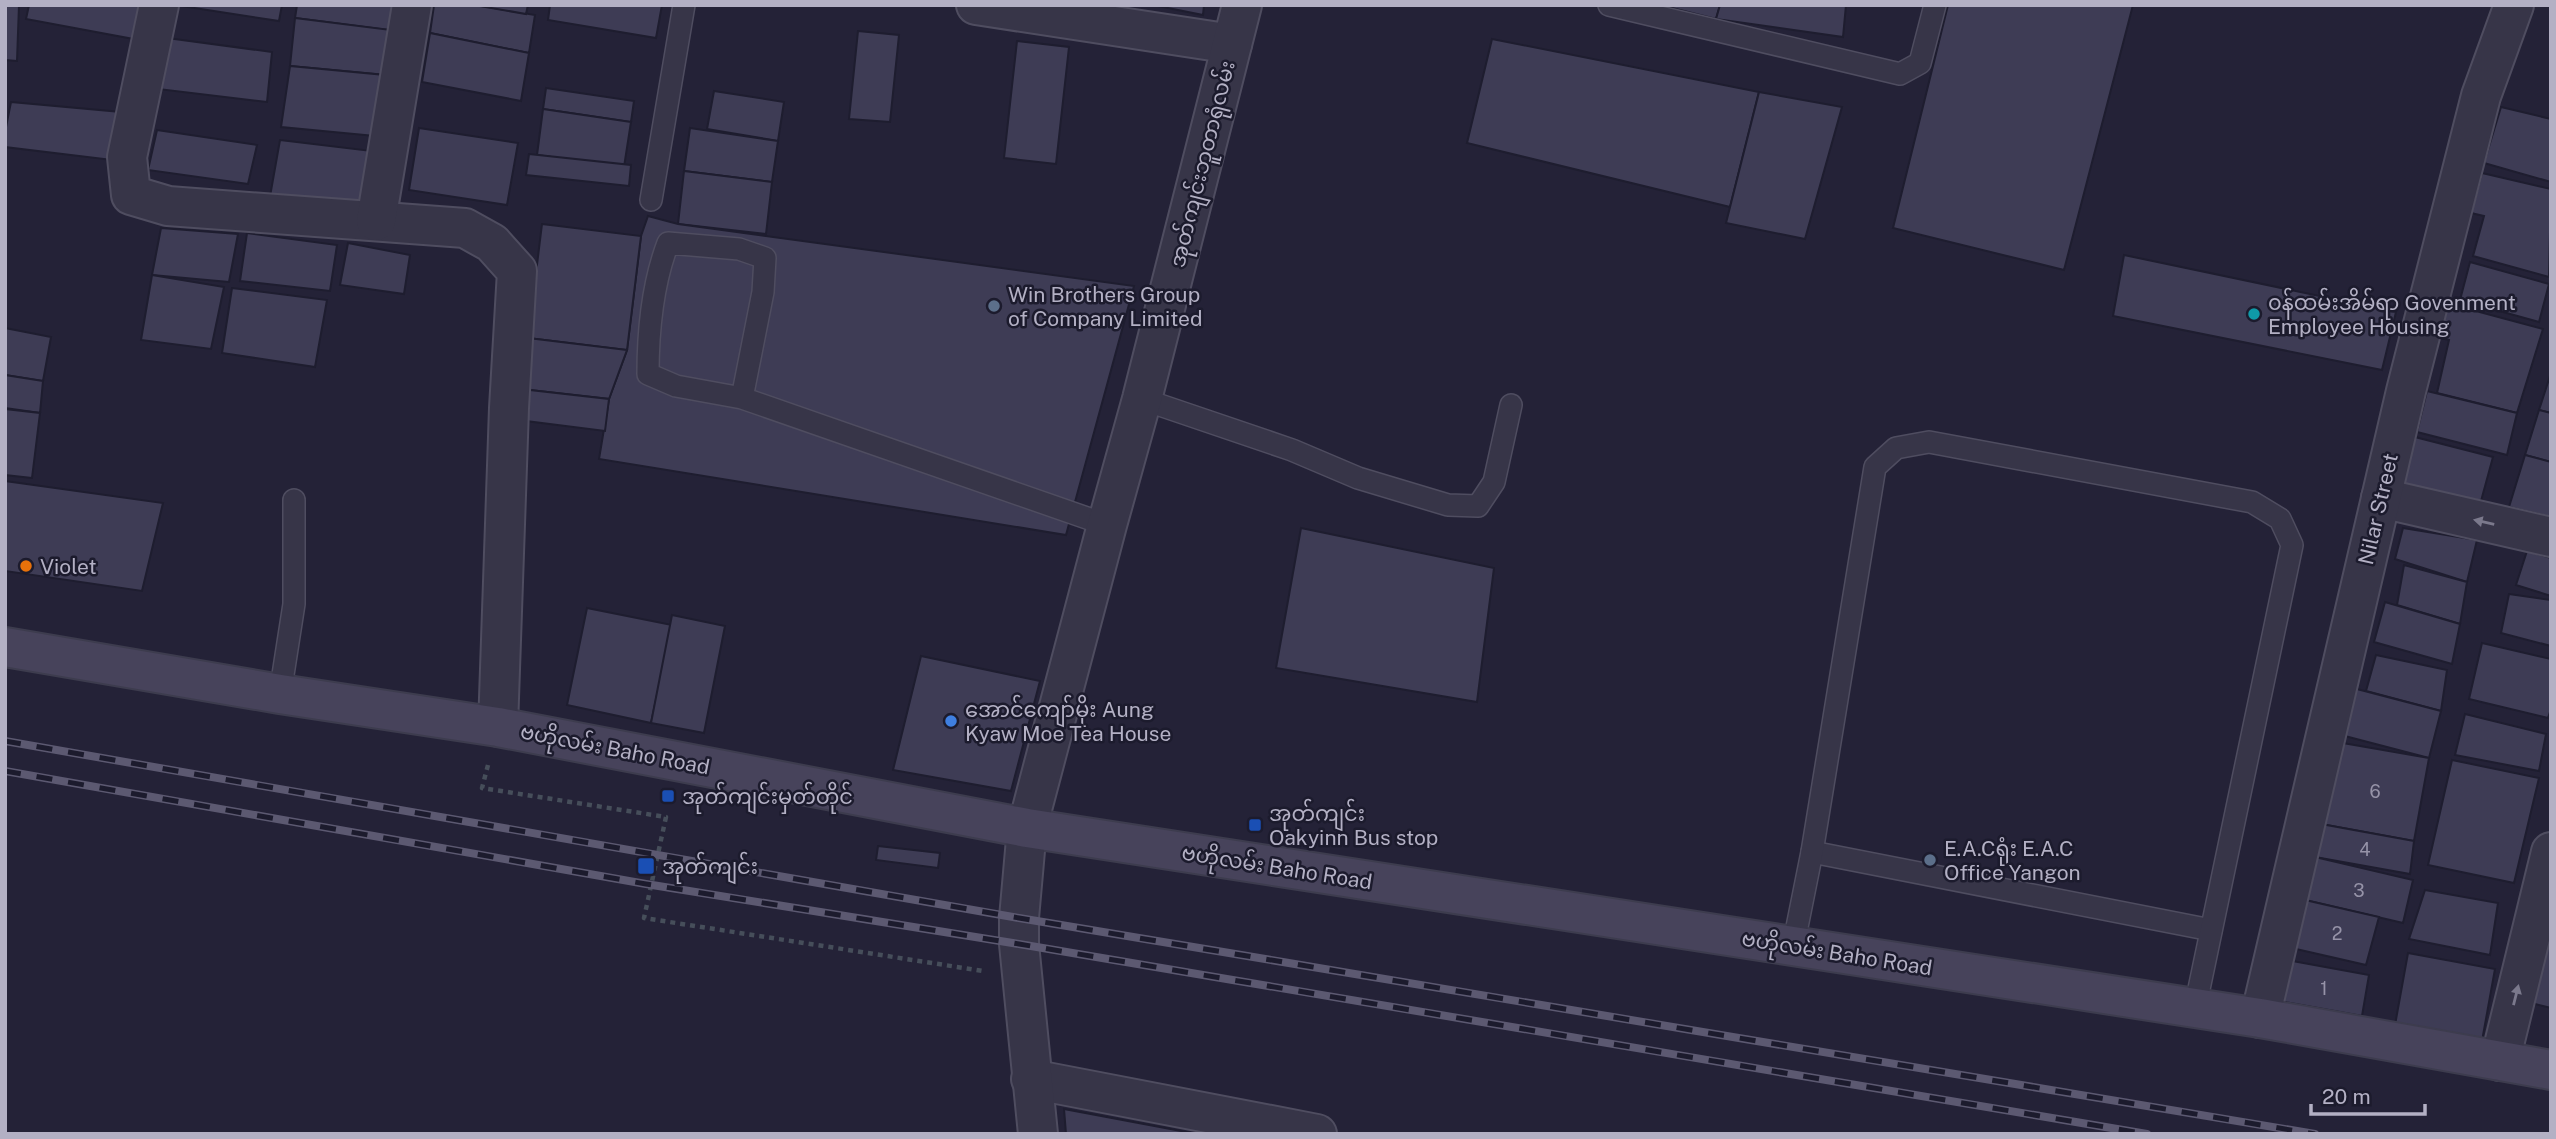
<svg xmlns="http://www.w3.org/2000/svg" width="2556" height="1139" viewBox="0 0 2556 1139" font-family="'Public Sans','Noto Sans Myanmar',sans-serif">
	<style>
		.building { fill: #3e3c55; stroke: #1e1d2f; stroke-width: 2 }
		.lines { fill: none; stroke-linecap: round; stroke-linejoin: round }
		.service-casing { stroke: #4f4d60; stroke-width: 24 }
		.minor-casing { stroke: #4f4d60; stroke-width: 42 }
		.secondary-casing { stroke: #3d3c4e; stroke-width: 42 }
		.path { stroke: #464e5a; stroke-width: 4.5; stroke-dasharray: 5 5; stroke-linecap: butt }
		.service { stroke: #373548; stroke-width: 21 }
		.minor { stroke: #373548; stroke-width: 38 }
		.secondary { stroke: #47435b; stroke-width: 38 }
		.rail-casing { stroke: #5c5971; stroke-width: 8 }
		.rail { stroke: #1c1b2d; stroke-width: 5; stroke-dasharray: 16; stroke-linecap: butt }
		.oneway { fill: #7b798c }
		.service-dot { fill: #5c6f8a; stroke: #1c1b2d; stroke-width: 2.5 }
		.culture-dot { fill: #0f9aa8; stroke: #1c1b2d; stroke-width: 2.5 }
		.food-dot { fill: #e8710a; stroke: #1c1b2d; stroke-width: 2.5 }
		.shop-dot { fill: #3f7fe0; stroke: #1c1b2d; stroke-width: 2.5 }
		.transit-dot { fill: #1a4fb4; stroke: #1c1b2d; stroke-width: 2.5 }
		.labels { text-anchor: middle; dominant-baseline: central; stroke-width: 5; stroke-linejoin: round; paint-order: stroke }
		.number-label { font-size: 18px; fill: #9693a8 }
		.street-label { font-size: 21px; fill: #b3b0c4; stroke: #1c1b2d }
		.poi-label { font-size: 21px; fill: #b3b0c4; stroke: #1c1b2d; text-anchor: start }
	</style>
	<rect width="100%" height="100%" fill="#242237"/>
	<g class="building">
		<polygon points="5,5 19,5 17,61 5,60"/>
		<polygon points="29,5 144,5 139,40 26,19"/>
		<polygon points="175,5 282,5 279,21"/>
		<polygon points="297,5 399,5 396,31 295,18"/>
		<polygon points="434,5 476,5 535,15 529,53 430,33"/>
		<polygon points="474,5 528,5 526,14"/>
		<polygon points="550,5 662,5 656,38 548,20"/>
		<polygon points="1153,5 1204,5 1203,15"/>
		<polygon points="1668,5 1720,5 1716,19 1668,7"/>
		<polygon points="1720,5 1846,5 1843,37 1716,19"/>
		<polygon points="1948,5 2133,5 2064,270 1893,228"/>
		<polygon points="295,18 391,30 385,75 290,66"/>
		<polygon points="858,31 899,35 890,122 849,119"/>
		<polygon points="430,33 529,53 521,101 422,82"/>
		<polygon points="167,38 272,52 267,102 158,89"/>
		<polygon points="1492,39 1759,92 1730,207 1467,143"/>
		<polygon points="1017,41 1069,47 1056,164 1004,158"/>
		<polygon points="290,66 385,75 375,136 281,127"/>
		<polygon points="546,88 634,101 631,122 543,109"/>
		<polygon points="714,91 784,102 778,141 707,129"/>
		<polygon points="1759,92 1842,107 1805,239 1726,223"/>
		<polygon points="11,102 121,112 112,160 5,147 5,132"/>
		<polygon points="2501,107 2551,119 2551,182 2484,163"/>
		<polygon points="543,109 631,122 624,167 537,155"/>
		<polygon points="419,128 518,143 507,205 409,190"/>
		<polygon points="690,128 778,141 772,182 684,171"/>
		<polygon points="157,130 257,145 248,184 148,170"/>
		<polygon points="280,140 372,151 363,210 269,202"/>
		<polygon points="529,154 631,165 629,186 526,175"/>
		<polygon points="684,171 772,182 766,234 678,224"/>
		<polygon points="2482,173 2551,189 2549,277 2473,256 2484,216 2471,213"/>
		<polygon points="648,216 678,224 1134,286 1066,535 599,459 609,399 627,350 641,236"/>
		<polygon points="542,224 641,236 627,350 528,338"/>
		<polygon points="161,228 238,234 229,282 152,275"/>
		<polygon points="247,233 337,245 330,291 240,281"/>
		<polygon points="348,243 410,255 404,294 340,285"/>
		<polygon points="2124,255 2396,312 2382,370 2113,316"/>
		<polygon points="2470,262 2549,284 2539,322 2460,300"/>
		<polygon points="152,275 224,287 211,349 141,340"/>
		<polygon points="232,288 327,300 315,367 222,353"/>
		<polygon points="2446,303 2543,329 2517,413 2437,393 2449,340 2437,337"/>
		<polygon points="5,328 51,337 43,381 5,375"/>
		<polygon points="528,338 627,350 609,399 521,389"/>
		<polygon points="5,375 43,381 40,413 5,408"/>
		<polygon points="2550,376 2551,376 2551,413 2539,410"/>
		<polygon points="521,389 609,399 605,431 526,421"/>
		<polygon points="2427,391 2517,413 2507,455 2417,432"/>
		<polygon points="5,409 40,413 32,478 5,475"/>
		<polygon points="2539,410 2551,413 2551,462 2525,455"/>
		<polygon points="2403,434 2493,457 2481,501 2390,482"/>
		<polygon points="2525,455 2551,462 2551,517 2509,507"/>
		<polygon points="5,481 163,503 142,591 5,571"/>
		<polygon points="1301,528 1494,568 1477,702 1276,668"/>
		<polygon points="2403,528 2477,540 2467,582 2395,559"/>
		<polygon points="2527,551 2551,558 2551,596 2516,585"/>
		<polygon points="2404,565 2467,582 2460,624 2397,605"/>
		<polygon points="2509,594 2551,600 2551,646 2501,633"/>
		<polygon points="2385,602 2460,624 2452,664 2374,642"/>
		<polygon points="587,608 672,625 651,723 567,705"/>
		<polygon points="672,615 725,626 704,733 651,723"/>
		<polygon points="2482,643 2551,659 2551,709 2548,718 2469,699"/>
		<polygon points="2376,655 2447,670 2441,711 2366,691"/>
		<polygon points="921,656 1040,681 1011,791 893,770"/>
		<polygon points="2353,688 2441,711 2429,758 2341,735"/>
		<polygon points="2465,714 2546,734 2539,771 2455,755"/>
		<polygon points="2337,742 2429,758 2414,841 2321,824"/>
		<polygon points="2452,760 2539,778 2514,883 2428,865"/>
		<polygon points="2321,824 2414,841 2410,874 2315,857"/>
		<polygon points="878,846 940,853 938,868 876,860"/>
		<polygon points="2315,857 2413,880 2403,923 2305,900"/>
		<polygon points="2425,890 2498,903 2490,955 2409,939"/>
		<polygon points="2305,900 2379,917 2366,965 2296,949"/>
		<polygon points="2541,944 2551,947 2551,1008 2527,1002"/>
		<polygon points="2408,953 2495,969 2482,1041 2395,1025"/>
		<polygon points="2287,960 2369,975 2362,1016 2279,1001"/>
		<polygon points="1064,1109 1197,1134 1066,1134"/>
	</g>
	<g class="lines">
		<g class="service-casing">
			<g id="service">
				<polyline points="1609,5 1900,74 1920,63 1935,5"/>
				<polyline points="651,200 684,5"/>
				<path d="M742,398L763,292L765,258L739,249L668,243C652,285 648,329 648,374L676,386L742,398L1107,525"/>
				<polyline points="1142,399 1292,450 1358,478 1448,505 1478,506 1494,482 1511,405"/>
				<polyline points="280,694 294,604 294,500"/>
				<polyline points="1812,852 2211,930"/>
				<polyline points="1793,947 1812,852 1875,467 1896,448 1929,442 2252,502 2280,519 2292,545 2195,1008"/>
			</g>
		</g>
		<g class="minor-casing">
			<g id="minor">
				<polyline points="159,5 127,157 131,195 168,206 465,228 492,243 517,271 509,408 498,727"/>
				<polyline points="976,5 1232,44"/>
				<polyline points="376,221 412,5"/>
				<polyline points="2381,498 2551,537"/>
				<polyline points="2260,1018 2406,391 2481,96 2514,5"/>
				<polyline points="2500,1061 2551,852"/>
				<polyline points="1031,1079 1317,1134"/>
				<polyline points="1038,1134 1019,944 1019,918 1027,828 1107,525 1142,399 1242,5"/>
			</g>
		</g>
		<g class="secondary-casing">
			<polyline id="secondary" points="5,647 280,694 498,727 1027,828 2260,1018 2551,1070"/>
		</g>
		<polyline class="path" points="488,765 482,788 666,817 644,918 983,971"/>
		<use href="#service" class="service"/>
		<use href="#minor" class="minor"/>
		<use href="#secondary" class="secondary"/>
		<g class="rail-casing">
			<g id="rail">
				<polyline points="5,741 1019,918 2315,1134"/>
				<polyline points="5,771 646,884 1019,944 2147,1134"/>
			</g>
		</g>
		<use href="#rail" class="rail"/>
	</g>
	<defs><path id="oneway-solid" d="M-6-.8H1V-3.2L6.5 0L1 3.2V.8H-6Z" transform="scale(1.75)"/></defs>
	<g class="oneway">
		<use href="#oneway-solid" transform="translate(2484 522) rotate(-167)"/>
		<use href="#oneway-solid" transform="translate(2516 995) rotate(-76)"/>
	</g>
	<g class="service-dot">
		<circle cx="994" cy="306" r="7"/>
		<circle cx="1930" cy="860" r="7"/>
	</g>
	<circle class="culture-dot" cx="2254" cy="314" r="7"/>
	<circle class="food-dot" cx="26" cy="566" r="7"/>
	<circle class="shop-dot" cx="951" cy="721" r="7"/>
	<g class="transit-dot">
		<rect x="661" y="789" width="14" height="14" rx="3.5"/>
		<rect x="1248" y="818" width="14" height="14" rx="3.5"/>
		<rect x="637" y="857" width="18" height="18" rx="3.5"/>
	</g>
	<g class="labels">
		<g class="number-label">
			<text x="2375" y="791">6</text>
			<text x="2365" y="849">4</text>
			<text x="2359" y="890">3</text>
			<text x="2337" y="933">2</text>
			<text x="2324" y="988">1</text>
		</g>
		<g class="street-label">
			<text transform="translate(1202 164) rotate(-76)">အုတ်ကျင်းဘူတာရုံလမ်း</text>
			<text transform="translate(2378 509) rotate(-77)">Nilar Street</text>
			<text transform="translate(615 749) rotate(11)">ဗဟိုလမ်း Baho Road</text>
			<text transform="translate(1277 867) rotate(9)">ဗဟိုလမ်း Baho Road</text>
			<text transform="translate(1837 953) rotate(9)">ဗဟိုလမ်း Baho Road</text>
		</g>
		<g class="poi-label">
			<text x="1008" y="294">Win Brothers Group<tspan x="1008" dy="24">of Company Limited</tspan></text>
			<text x="2268" y="302">၀န်ထမ်းအိမ်ရာ Govenment<tspan x="2268" dy="24">Employee Housing</tspan></text>
			<text x="40" y="566">Violet</text>
			<text x="965" y="709">အောင်ကျော်မိုး Aung<tspan x="965" dy="24">Kyaw Moe Tea House</tspan></text>
			<text x="682" y="796">အုတ်ကျင်းမှတ်တိုင်</text>
			<text x="1269" y="813">အုတ်ကျင်း<tspan x="1269" dy="24">Oakyinn Bus stop</tspan></text>
			<text x="1944" y="848">E.A.Cရုံး E.A.C<tspan x="1944" dy="24">Office Yangon</tspan></text>
			<text x="662" y="866">အုတ်ကျင်း</text>
		</g>
	</g>
	<rect width="2556" height="1139" fill="none" stroke="#b3b0c4" stroke-width="14"/>
	<path d="M2311 1104v10h114v-10" fill="none" stroke="#b3b0c4" stroke-width="3.5"/>
	<text x="2322" y="1104" font-size="21" fill="#b3b0c4" stroke="#1c1b2d" stroke-width="5" paint-order="stroke">20 m</text>
</svg>
